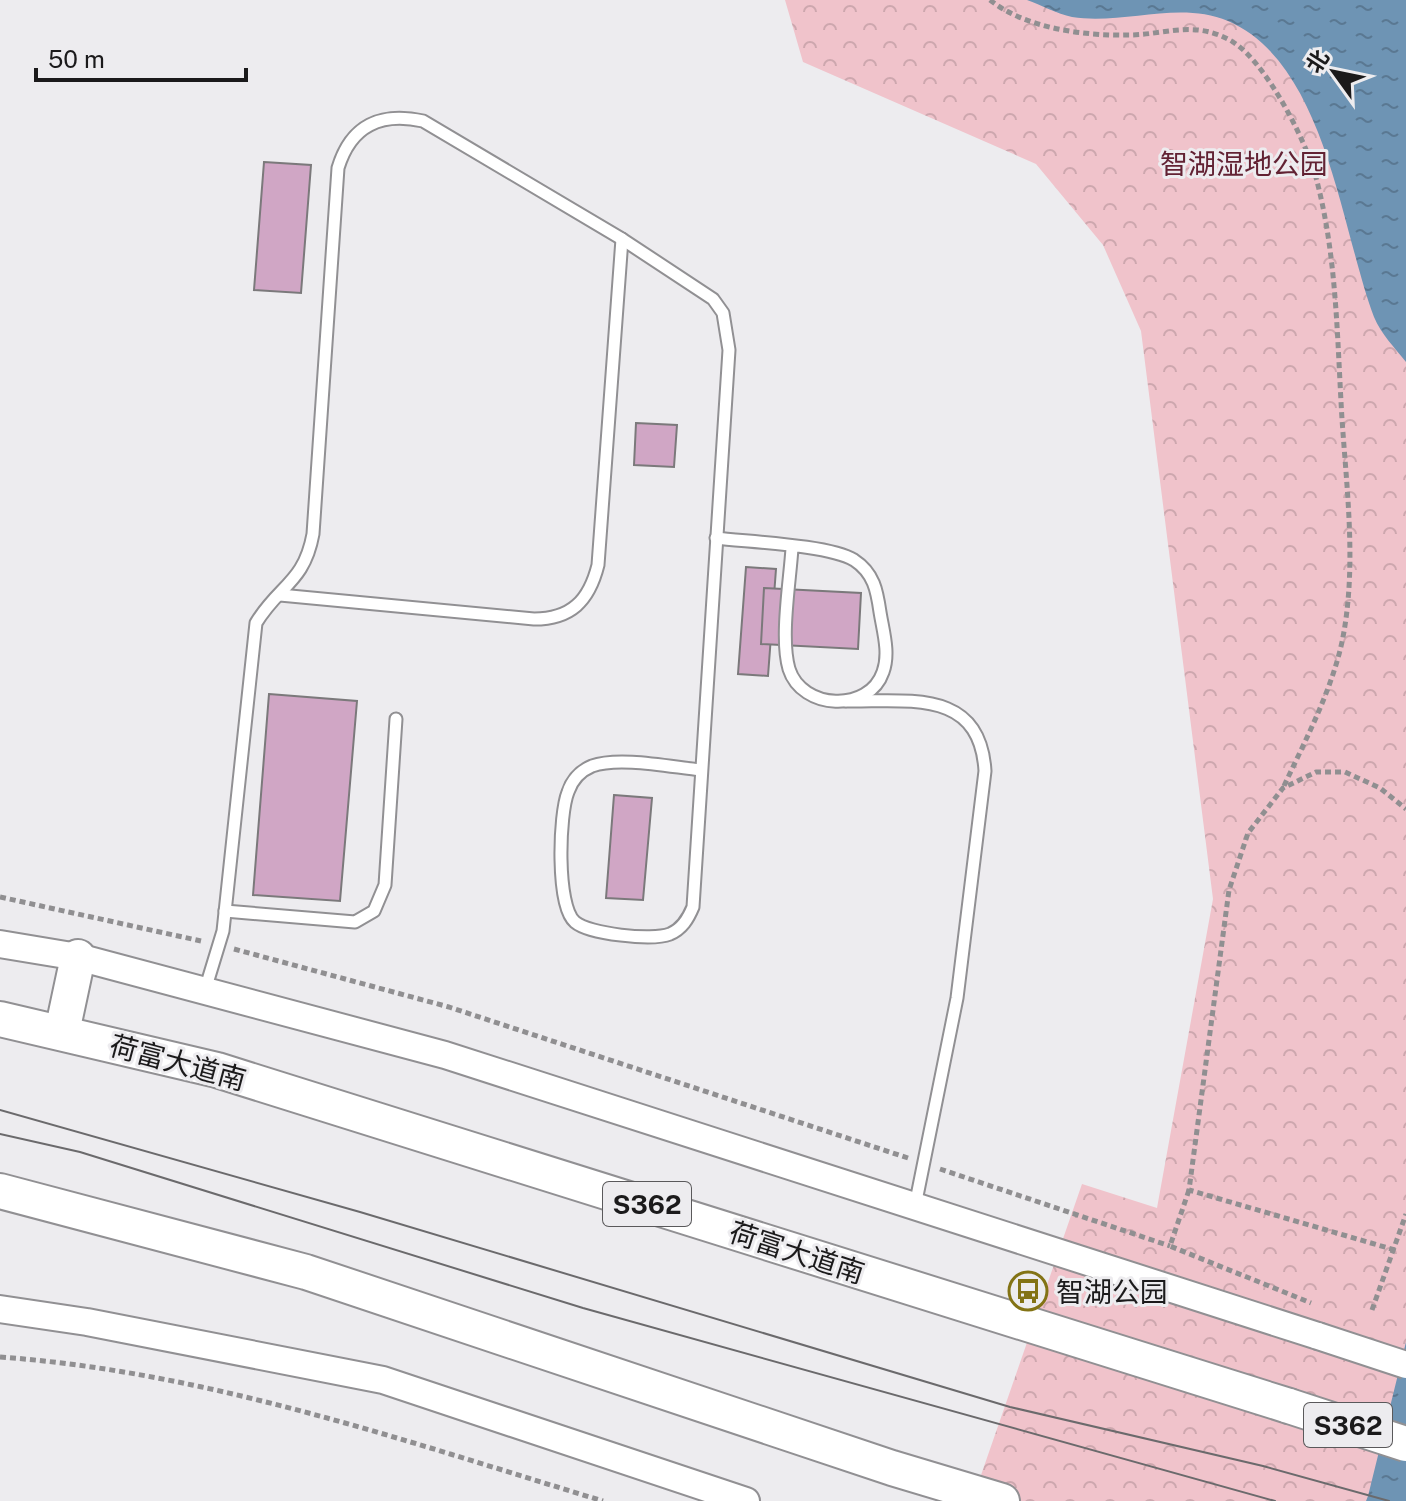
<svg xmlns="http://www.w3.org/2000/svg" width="1406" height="1501" viewBox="0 0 1406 1501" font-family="'Public Sans','Noto Sans SC',sans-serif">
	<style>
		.forest { fill: url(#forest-crowns) }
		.water { fill: url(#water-ripples) }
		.building { fill: #d0a6c5; stroke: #7b797b; stroke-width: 2 }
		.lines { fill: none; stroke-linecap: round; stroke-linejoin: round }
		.service-casing { stroke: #919093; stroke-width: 15 }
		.tertiary-casing { stroke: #919093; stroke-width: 30 }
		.primary-casing { stroke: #919093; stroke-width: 38 }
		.path { stroke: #908f91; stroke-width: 5; stroke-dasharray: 6 4; stroke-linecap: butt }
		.service { stroke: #fff; stroke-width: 11 }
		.tertiary { stroke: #fff; stroke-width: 26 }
		.primary { stroke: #fff; stroke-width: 34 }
		.tram { stroke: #6b6a6c; stroke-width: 2 }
		.tertiary-bridge-casing { stroke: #919093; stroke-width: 30; stroke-linecap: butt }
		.primary-bridge-casing { stroke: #919093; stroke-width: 38; stroke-linecap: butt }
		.tertiary-bridge { stroke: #fff; stroke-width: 26 }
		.primary-bridge { stroke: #fff; stroke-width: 34 }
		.labels { text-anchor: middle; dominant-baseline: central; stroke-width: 6; stroke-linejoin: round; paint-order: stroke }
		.shield { fill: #edecef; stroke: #5a595b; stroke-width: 2 }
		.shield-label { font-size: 26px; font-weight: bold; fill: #1b1a1b }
		.park-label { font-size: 28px; fill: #622233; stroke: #edecef }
		.street-label { font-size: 28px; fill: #1b1a1b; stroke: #edecef }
		.poi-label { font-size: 28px; fill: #1b1a1b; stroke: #edecef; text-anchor: start }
	</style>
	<defs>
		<pattern id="forest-crowns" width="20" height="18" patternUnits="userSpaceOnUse" patternTransform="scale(2)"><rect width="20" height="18" fill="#f0c3cb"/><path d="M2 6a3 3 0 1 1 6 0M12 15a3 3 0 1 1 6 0" fill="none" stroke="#cda7ae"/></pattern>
		<pattern id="water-ripples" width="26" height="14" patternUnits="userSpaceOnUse" patternTransform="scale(2)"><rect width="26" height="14" fill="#6e94b4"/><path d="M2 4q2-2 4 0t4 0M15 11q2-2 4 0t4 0" fill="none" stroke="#5a7892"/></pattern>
	</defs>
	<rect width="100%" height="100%" fill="#edecef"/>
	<polygon class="forest" points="785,0 1406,0 1406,1501 972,1501 1082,1184 1157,1208 1213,899 1141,331 1103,245 1036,164 803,62"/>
	<g class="water">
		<path d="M1027,0H1406V362C1395,348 1381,334 1374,317C1341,230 1326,63 1228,21C1179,0 1124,25 1072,17C1057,14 1041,5 1027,0Z"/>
		<polygon points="1406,1342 1406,1501 1366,1501 1368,1496"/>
	</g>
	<g class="building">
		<polygon points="264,162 311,165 301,293 254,290"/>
		<polygon points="636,423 677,425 674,467 634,465"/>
		<polygon points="746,567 776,569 768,676 738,674"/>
		<polygon points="764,588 861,593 858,649 761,644"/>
		<polygon points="269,694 357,701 340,901 253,895"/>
		<polygon points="614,795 652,798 643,900 606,898"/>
	</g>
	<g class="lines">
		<g class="service-casing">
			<g id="service">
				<path d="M716,538C749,542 829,545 854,560C874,573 877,591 880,612C883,631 890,653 883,672C869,713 802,710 789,669C780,638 790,581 792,548"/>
				<path d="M280,595L534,619C571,619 589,601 598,565L622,239"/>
				<path d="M846,701C908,702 980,688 985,771L957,998L915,1206"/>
				<polyline points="225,911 355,922 374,911 385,885 396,719"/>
				<path d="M205,990L223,931L256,623C279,585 304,583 313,534L338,168C351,125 381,112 423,121L622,239L713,299L723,313L729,350L693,907C688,919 682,929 670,934C652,941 589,934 575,922C556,906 559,814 568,792C572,780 580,771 592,766C619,756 671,767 701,770"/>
			</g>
		</g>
		<g class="tertiary-casing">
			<g id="tertiary">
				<polyline points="0,944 78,957 445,1055 1318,1336"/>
				<polyline points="0,1309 87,1322 383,1380 746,1501"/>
			</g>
		</g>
		<g class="primary-casing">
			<g id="primary">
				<polyline points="0,1019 217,1070 1289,1406"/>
				<polyline points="62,1032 78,957"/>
				<polyline points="0,1191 306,1272 892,1468 1002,1501"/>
			</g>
		</g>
		<g class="path">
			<path d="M990,0C1025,28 1083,36 1128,35C1166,35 1195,19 1233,42C1266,63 1304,137 1315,174C1337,253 1337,338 1342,419C1347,493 1357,569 1342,642C1331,692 1305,741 1283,788"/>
			<polyline points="0,897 201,941"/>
			<polyline points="234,949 449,1007 908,1158"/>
			<polyline points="940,1169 1170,1246"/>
			<polyline points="1189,1190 1170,1246 1311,1303"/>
			<polyline points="1395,1250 1189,1190 1229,890 1248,833 1283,788 1316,772 1345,772 1380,788 1406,809"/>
			<polyline points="1372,1310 1406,1214"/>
			<path d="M0,1357C208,1372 405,1441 603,1501"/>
		</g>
		<use href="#service" class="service"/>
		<use href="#tertiary" class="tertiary"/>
		<use href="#primary" class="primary"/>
		<g class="tram">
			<polyline points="0,1110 360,1212 1010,1407 1263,1466 1389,1501"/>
			<polyline points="0,1134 80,1152 583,1308 1275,1501"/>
		</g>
		<g class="tertiary-bridge-casing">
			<polyline id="tertiary-bridge" points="1318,1336 1406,1365"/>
		</g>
		<g class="primary-bridge-casing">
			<polyline id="primary-bridge" points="1289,1406 1406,1444"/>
		</g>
		<use href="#tertiary-bridge" class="tertiary-bridge"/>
		<use href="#primary-bridge" class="primary-bridge"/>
	</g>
	<defs>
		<g id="bus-ring" transform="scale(2)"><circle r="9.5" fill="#edecef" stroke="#837315" stroke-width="1.5"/><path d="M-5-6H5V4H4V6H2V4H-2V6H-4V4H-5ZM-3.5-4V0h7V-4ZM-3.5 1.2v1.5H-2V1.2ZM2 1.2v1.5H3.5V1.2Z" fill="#837315"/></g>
	</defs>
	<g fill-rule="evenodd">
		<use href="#bus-ring" x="1028" y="1291"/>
	</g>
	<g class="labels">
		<g class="shield">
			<rect x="603" y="1182" width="88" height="44" rx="6"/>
			<rect x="1304" y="1403" width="88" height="44" rx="6"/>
		</g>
		<g class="shield-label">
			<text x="647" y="1204">S362</text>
			<text x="1348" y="1425">S362</text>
		</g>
		<g class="park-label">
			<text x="1244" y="163">智湖湿地公园</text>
		</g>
		<g class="street-label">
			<text transform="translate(178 1062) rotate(15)">荷富大道南</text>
			<text transform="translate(797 1252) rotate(18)">荷富大道南</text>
		</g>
		<g class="poi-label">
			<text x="1056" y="1291">智湖公园</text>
		</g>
	</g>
	<g transform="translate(1334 72) rotate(303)" stroke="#edecef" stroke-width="6" paint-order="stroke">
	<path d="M0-6L14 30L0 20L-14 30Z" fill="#1b1a1b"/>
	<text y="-12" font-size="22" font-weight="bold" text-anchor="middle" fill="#1b1a1b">北</text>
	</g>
	<path d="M36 68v12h210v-12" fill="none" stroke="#1b1a1b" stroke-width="4"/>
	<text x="48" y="68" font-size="24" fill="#1b1a1b" stroke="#edecef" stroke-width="6" paint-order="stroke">50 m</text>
</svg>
